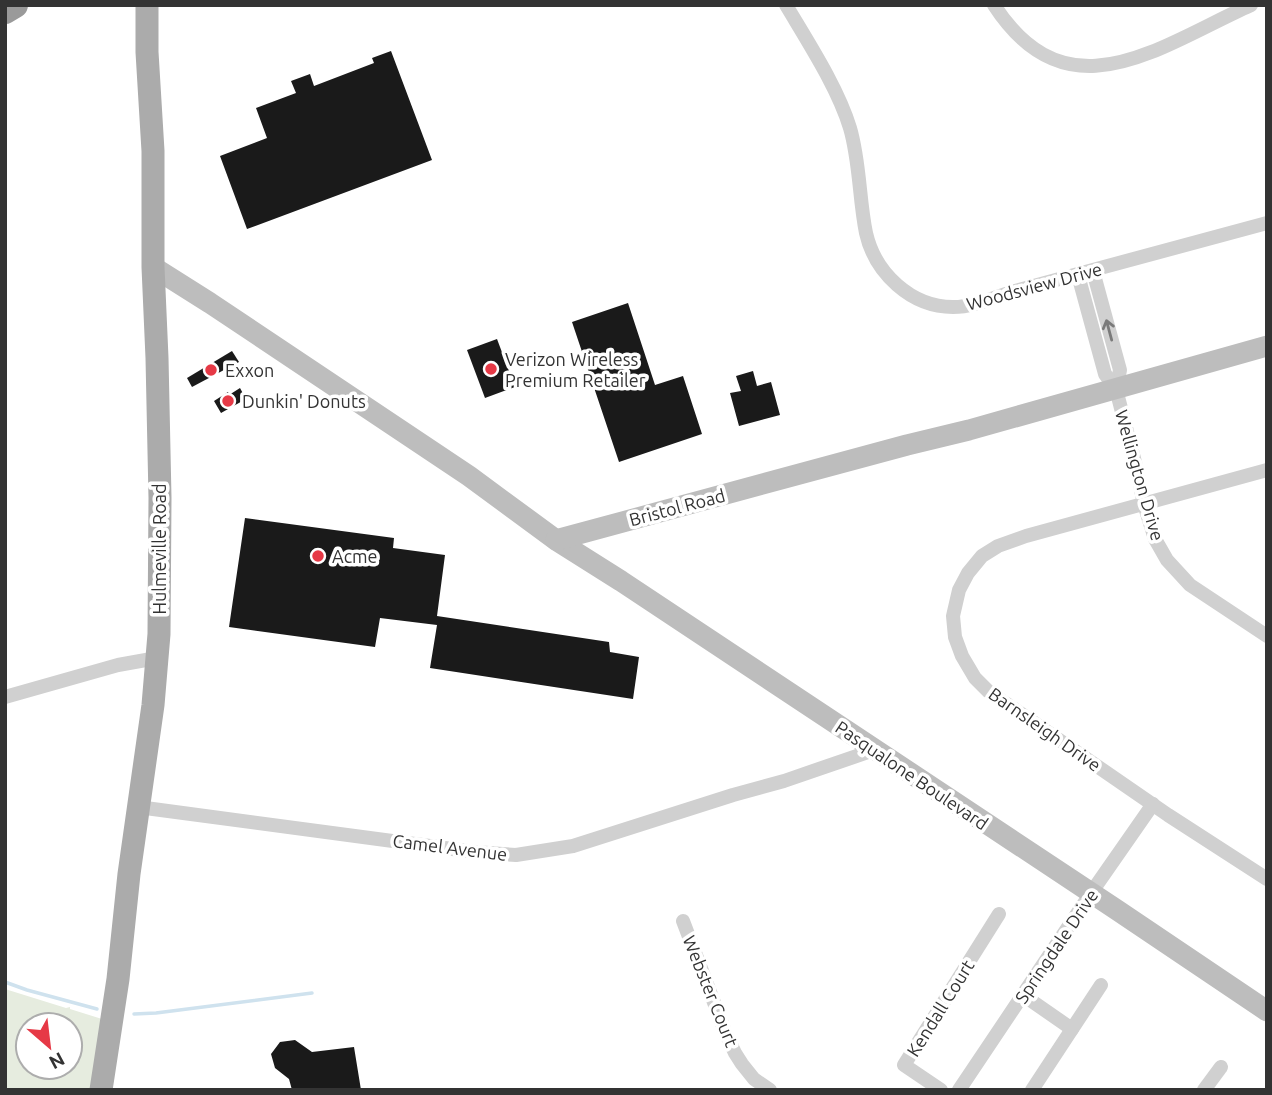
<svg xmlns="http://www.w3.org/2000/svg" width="1272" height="1095" viewBox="0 0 1272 1095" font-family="Ubuntu,sans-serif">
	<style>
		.green { fill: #e6ecdf; fill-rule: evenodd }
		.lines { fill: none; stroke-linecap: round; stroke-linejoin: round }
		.stream { stroke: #cfe2ee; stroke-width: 3.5 }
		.building { fill: #1a1a1a }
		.street { stroke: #d0d0d0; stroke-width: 14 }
		.secondary { stroke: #bdbdbd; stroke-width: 21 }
		.primary { stroke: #ababab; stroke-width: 23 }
		.highway { stroke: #9a9a9a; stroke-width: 26 }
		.oneway { stroke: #7a7a7a }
		.poi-dot { fill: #e63946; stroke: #fff; stroke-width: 2.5 }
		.labels { text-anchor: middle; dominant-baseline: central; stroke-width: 7; stroke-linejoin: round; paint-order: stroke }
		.street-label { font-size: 18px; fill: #333; stroke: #fff }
		.poi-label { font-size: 18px; fill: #333; stroke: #fff; text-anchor: start }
	</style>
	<rect width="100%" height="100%" fill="#fff"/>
	<path class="green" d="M5,989L66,1008L70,1007V1009L102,1019L92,1090H5ZM28,1025H70V1067H28Z"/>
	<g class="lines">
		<g class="stream">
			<polyline points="5,982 27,990 97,1009"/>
			<polyline points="134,1014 156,1013 312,993"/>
		</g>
	</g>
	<g class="building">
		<polygon points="391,51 432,160 247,229 220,156 267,138 256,108 296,93 291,81 310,74 314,86 374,63 372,58"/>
		<polygon points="628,303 655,385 683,376 702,434 619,462 572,322"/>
		<polygon points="497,339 515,387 485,398 467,350"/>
		<polygon points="232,351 239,362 192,387 187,378"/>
		<polygon points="753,371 757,386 771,382 780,415 739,426 730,393 741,391 736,376"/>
		<polygon points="240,388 246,399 221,413 214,401 228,392 229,395"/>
		<polygon points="245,518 394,538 393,548 445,555 437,616 609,642 610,652 639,657 633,699 430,668 437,625 380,618 375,647 229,627"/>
		<polygon points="295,1040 312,1052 354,1047 361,1090 292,1090 289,1079 275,1068 271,1054 280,1042"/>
	</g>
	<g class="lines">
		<g class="street">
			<path d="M786,5C808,42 838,88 850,128C860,162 859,199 866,233C875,273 911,307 953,307C974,307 995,297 1015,291L1267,223"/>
			<path d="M994,5C1068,119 1159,46 1251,5"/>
			<polyline points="1093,271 1120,370 1116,389"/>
			<polyline points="1078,275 1105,374 1116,389 1136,466 1144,504 1155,539 1167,560 1190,585 1267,636"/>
			<polyline points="1267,470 1026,536 998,546 982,556 968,573 959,590 953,616 955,637 962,656 975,678 988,691 1168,815 1267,879"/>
			<polyline points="5,697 118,665 157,658"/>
			<polyline points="138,807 475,852 516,855 573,846 733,795 784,781 874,750"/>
			<polyline points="683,921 726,1034 735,1053 742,1064 754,1079 770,1090"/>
			<polyline points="1023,995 1072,1029"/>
			<polyline points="941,1090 904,1065 999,914"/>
			<polyline points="959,1090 1091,893 1153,804"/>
			<polyline points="1032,1090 1101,985"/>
			<polyline points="1204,1090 1221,1067"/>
		</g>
		<g class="secondary">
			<polyline points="153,267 210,303 469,476 556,540 621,581 1117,910 1267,1011"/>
			<polyline points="556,540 907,445 969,430 1267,346"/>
		</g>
		<polyline class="primary" points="101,1090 118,979 129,874 153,705 159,634 160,498 157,358 153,267 153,151 147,52 147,5"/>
		<polyline class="highway" points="5,11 15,5"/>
	</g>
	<defs><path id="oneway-shaft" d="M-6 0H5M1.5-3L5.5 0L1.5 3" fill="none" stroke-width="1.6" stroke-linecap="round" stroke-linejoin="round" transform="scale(1.75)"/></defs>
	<use class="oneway" href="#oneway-shaft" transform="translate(1109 330) rotate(-105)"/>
	<g class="poi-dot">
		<circle cx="491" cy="369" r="7"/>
		<circle cx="211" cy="370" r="7"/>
		<circle cx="228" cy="401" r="7"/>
		<circle cx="318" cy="556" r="7"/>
	</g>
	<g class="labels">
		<g class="street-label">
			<text transform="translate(1034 286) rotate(-15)">Woodsview Drive</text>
			<text transform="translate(1140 475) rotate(74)">Wellington Drive</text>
			<text transform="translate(677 507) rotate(-15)">Bristol Road</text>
			<text transform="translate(159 549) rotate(-90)">Hulmeville Road</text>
			<text transform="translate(1045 729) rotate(35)">Barnsleigh Drive</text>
			<text transform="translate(912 775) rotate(34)">Pasqualone Boulevard</text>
			<text transform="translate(450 847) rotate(7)">Camel Avenue</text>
			<text transform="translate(1056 946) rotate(-56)">Springdale Drive</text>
			<text transform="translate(711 991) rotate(68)">Webster Court</text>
			<text transform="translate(940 1008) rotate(-58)">Kendall Court</text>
		</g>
		<g class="poi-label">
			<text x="505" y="359">Verizon Wireless<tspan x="505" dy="21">Premium Retailer</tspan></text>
			<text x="225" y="370">Exxon</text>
			<text x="242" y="401">Dunkin' Donuts</text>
			<text x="332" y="556">Acme</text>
		</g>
	</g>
	<rect width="1272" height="1095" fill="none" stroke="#333333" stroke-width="14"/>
	<g transform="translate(49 1046) rotate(152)"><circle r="33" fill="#ffffff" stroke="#adadad" stroke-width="2"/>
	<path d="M0-5L12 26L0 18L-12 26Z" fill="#e63946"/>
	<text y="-10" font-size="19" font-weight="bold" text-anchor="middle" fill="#333333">N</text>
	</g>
</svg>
